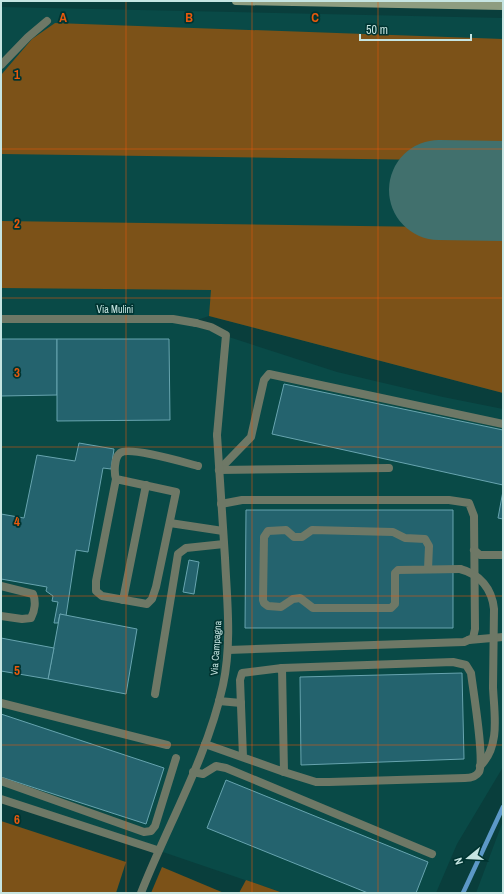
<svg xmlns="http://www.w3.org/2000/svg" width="504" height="894" viewBox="0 0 504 894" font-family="'Archivo Narrow',sans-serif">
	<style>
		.built { fill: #094a47 }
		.green { fill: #7c5218 }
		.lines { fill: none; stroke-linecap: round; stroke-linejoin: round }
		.stream { stroke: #5c98c7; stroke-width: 4.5 }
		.runway { stroke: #41706d; stroke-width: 100 }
		.building { fill: #24636e; stroke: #67a4af }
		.lane { stroke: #6e7866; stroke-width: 8 }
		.street { stroke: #6e7866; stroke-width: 8 }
		.secondary { stroke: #8e9d80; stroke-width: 8 }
		.lane-bridge { stroke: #6e7866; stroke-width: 8 }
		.grid { fill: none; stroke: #e8590c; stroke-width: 1; stroke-opacity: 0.55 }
		.labels { text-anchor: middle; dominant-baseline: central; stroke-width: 3.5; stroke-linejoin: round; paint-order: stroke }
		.street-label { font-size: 10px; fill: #c6e5e2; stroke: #003431 }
		.grid-label { font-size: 13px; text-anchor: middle; font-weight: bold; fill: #e8590c; stroke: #003431; stroke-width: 3.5; stroke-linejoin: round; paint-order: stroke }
	</style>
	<rect width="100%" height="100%" fill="#093e3c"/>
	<g class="built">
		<polygon points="1,7 503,18 503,393 209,316 197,320 172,315 1,315"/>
		<polygon points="1,319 173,319 337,372 443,397 503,409 503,767 457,844 436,893 283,893 157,850 1,800"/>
		<polygon points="503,821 503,893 476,893"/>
	</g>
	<g class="green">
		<polygon points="55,23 503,39 503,161 1,154 1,75 32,39"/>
		<polygon points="1,221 503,228 503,393 209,316 211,290 1,288"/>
		<polygon points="1,821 126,862 116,893 1,893"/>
		<polygon points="162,867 224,893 151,893"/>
		<polygon points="246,880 283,893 239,893"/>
	</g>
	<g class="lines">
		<polyline class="stream" points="463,893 503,807"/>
		<polyline class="runway" points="439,190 503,191"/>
	</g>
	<g class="building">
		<polygon points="1,339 57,339 57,395 1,396"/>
		<polygon points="57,339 169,339 170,420 57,421"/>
		<polygon points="284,384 503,430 503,485 272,434"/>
		<polygon points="79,443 114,449 111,469 103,468 88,552 76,550 66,616 60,614 58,623 54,623 58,602 52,601 53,596 46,591 47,587 1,579 1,514 24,518 37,455 75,461"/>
		<polygon points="503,491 503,519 498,518"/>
		<polygon points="246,510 453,510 453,628 245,628"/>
		<polygon points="189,560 199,562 194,594 183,592"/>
		<polygon points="60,614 137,629 126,694 48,679"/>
		<polygon points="1,638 54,648 48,679 1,671"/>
		<polygon points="462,673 464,759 301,765 300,677"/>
		<polygon points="1,714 164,768 146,824 1,777"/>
		<polygon points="226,780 428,862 416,893 368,893 207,828"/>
	</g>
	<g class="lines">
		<g class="lane">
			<polyline points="1,65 28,37 47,21"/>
			<polyline points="196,323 211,327 226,335 217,435"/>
			<polyline points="219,470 251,437 264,380 269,374 503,424"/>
			<polyline points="219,470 389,468"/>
			<path d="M116,479L176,492L156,587L152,599L147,604L102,596L96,591V581L116,479C114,473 114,458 120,453C129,446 186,463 198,466"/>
			<polyline points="221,504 242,500 449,500 469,503 474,516 475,629 473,638 464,642 228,650"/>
			<polyline points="170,523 223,531"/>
			<polyline points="474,550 480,555 503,555"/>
			<polyline points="428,569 429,546 425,539 405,538 393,532 312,530 302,537 294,537 286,530 268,531 264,537 263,600 264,603 268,606 281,607 293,599 300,598 313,608 391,608 395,604 395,573 398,570 460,569"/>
			<path d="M1,586L33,594C36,601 35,611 31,618L22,619L1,616"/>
			<polyline points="123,600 146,485"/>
			<polyline points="469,640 503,637"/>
			<path d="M282,668L453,662L466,665L471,673C473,690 485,760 479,772C476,777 470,778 465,778L329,782H316L284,772"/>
			<polyline points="155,694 178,554 186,548 224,544"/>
			<polyline points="219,701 241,703"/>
			<polyline points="1,703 167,745"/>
			<polyline points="205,744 284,772 282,668 242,673 240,680 243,757"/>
			<path d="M480,766C501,746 494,713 493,687"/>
			<polyline points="193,772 203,774 216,766 226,768 432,854"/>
			<polyline points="1,781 144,832 151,831 155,826 176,758"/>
		</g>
		<g class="street">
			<polyline points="1,319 173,319 196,323"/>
			<polyline points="1,799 157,850"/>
			<path d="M141,893C168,824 207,758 223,685C232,643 227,601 225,558C222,517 220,476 217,435"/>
		</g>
		<polyline class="secondary" points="236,1 503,6"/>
		<path class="lane-bridge" d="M460,569C480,574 492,589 494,609L493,687"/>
	</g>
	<path class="grid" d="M126,1V893M252,1V893M378,1V893M1,149H503M1,298H503M1,447H503M1,596H503M1,745H503"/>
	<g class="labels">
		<g class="street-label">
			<text x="115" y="309">Via Mulini</text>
			<text transform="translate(216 648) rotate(-86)">Via Campagna</text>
		</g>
	</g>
	<g class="grid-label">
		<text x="63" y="22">A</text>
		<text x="189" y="22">B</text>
		<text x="315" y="22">C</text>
		<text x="17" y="79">1</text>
		<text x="17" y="228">2</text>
		<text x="17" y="377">3</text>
		<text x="17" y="526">4</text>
		<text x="17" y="675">5</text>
		<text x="17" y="824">6</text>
	</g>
	<rect width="504" height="894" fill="none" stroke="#c6e5e2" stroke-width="4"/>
	<g transform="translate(468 858) rotate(252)" stroke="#003431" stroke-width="3" paint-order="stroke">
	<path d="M0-3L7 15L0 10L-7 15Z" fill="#c6e5e2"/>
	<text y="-6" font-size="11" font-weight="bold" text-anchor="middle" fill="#c6e5e2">N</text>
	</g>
	<path d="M360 34v6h111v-6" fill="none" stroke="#c6e5e2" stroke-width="2"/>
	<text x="366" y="34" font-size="12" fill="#c6e5e2" stroke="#003431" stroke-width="3" paint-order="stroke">50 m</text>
</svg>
